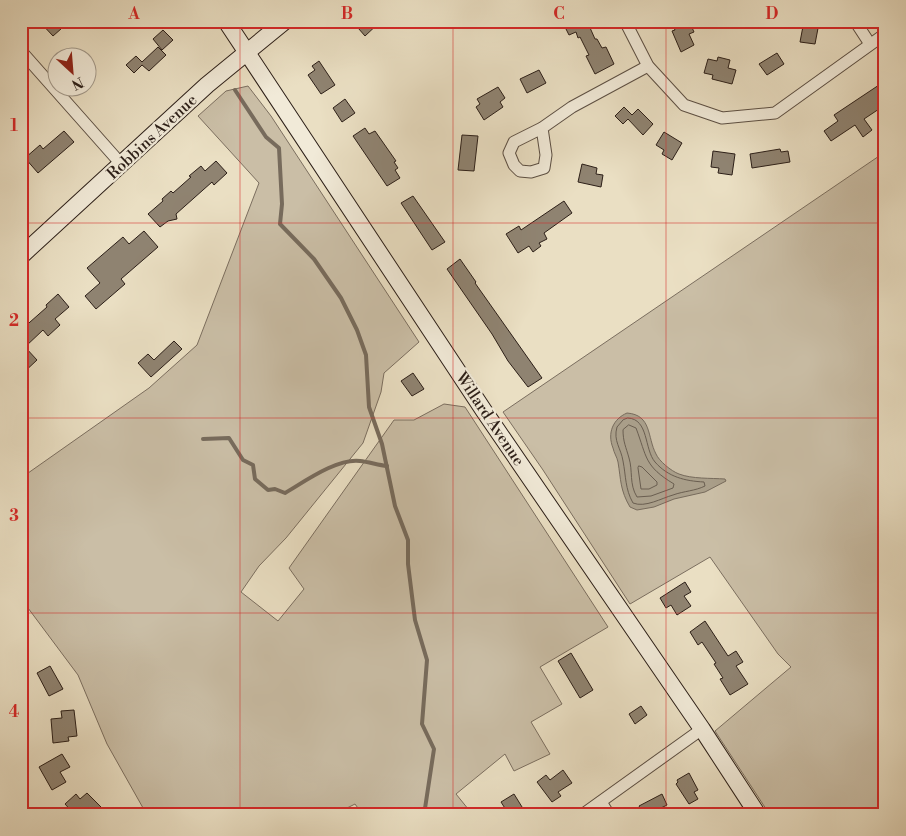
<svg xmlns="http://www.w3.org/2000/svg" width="906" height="836" viewBox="0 0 906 836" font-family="'Libre Bodoni',serif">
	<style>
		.green { fill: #cabea6; stroke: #7b6e5f }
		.water { fill: #a99e89; stroke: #776b5c }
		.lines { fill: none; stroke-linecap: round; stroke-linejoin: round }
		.shore { stroke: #6a5e50; stroke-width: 1 }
		.stream { stroke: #776b5c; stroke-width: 4 }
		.building { fill: #8f8371; stroke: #2c1f18 }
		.street-casing { stroke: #5c4f43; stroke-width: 13 }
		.secondary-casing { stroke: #2c1f18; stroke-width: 18 }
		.street { stroke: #f1ead8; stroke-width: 11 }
		.secondary { stroke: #f1ead8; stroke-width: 16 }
		.grid { fill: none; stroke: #d62828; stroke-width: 1; stroke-opacity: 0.55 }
		.labels { text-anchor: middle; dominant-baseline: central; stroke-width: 4.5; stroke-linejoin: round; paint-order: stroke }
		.street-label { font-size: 16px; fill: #2c1f18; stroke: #f1ead8 }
		.neatline { fill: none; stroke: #d62828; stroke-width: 2 }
		.grid-label { font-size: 16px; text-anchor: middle; font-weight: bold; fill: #d62828 }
	</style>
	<rect width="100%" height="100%" fill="#eadfc3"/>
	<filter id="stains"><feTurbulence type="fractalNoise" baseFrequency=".004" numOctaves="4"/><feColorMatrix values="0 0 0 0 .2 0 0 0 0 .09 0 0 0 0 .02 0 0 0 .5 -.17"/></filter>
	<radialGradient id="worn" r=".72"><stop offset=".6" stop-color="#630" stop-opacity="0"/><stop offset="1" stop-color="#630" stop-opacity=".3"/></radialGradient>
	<g class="green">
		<polygon points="248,86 271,116 419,342 384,373 381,392 363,443 286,538 259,566 241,592 278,621 304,589 289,568 394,420 414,420 444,404 465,407 608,627 540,667 562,704 531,722 550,754 514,771 505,754 456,794 473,815 363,815 355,804 333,815 147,815 107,744 78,675 28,608 21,604 21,478 149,388 197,345 259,183 198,116 226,91"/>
		<polygon points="885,152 885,815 770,815 715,731 791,667 778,654 710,557 630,604 543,470 503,412"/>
	</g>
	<path class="water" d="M627,413C652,415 647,437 656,454C659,461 671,471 679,474C692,479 711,478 725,479L726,481L705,492L674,499L654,507L637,510L630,507C620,490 621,480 618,462C617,457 614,453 613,448C607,433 613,419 627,413Z"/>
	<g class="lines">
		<g class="shore">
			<path d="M628,418C649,419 644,449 655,462C668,477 685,481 704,482L705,486C695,491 684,491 673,495C662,498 645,508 633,503C625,489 626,476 623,461C621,448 613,441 617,427L623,420Z"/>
			<path d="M629,425L636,428C647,457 644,466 674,484L673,488L651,496L637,497C629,484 633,471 629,458C626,447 623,442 623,430Z"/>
			<polygon points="639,466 642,467 657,482 657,485 649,489 641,489 638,468"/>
		</g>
		<g class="stream">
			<polyline points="235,90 266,137 279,148 282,204 280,224 314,259 341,298 357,330 366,355 369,407 382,444 395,506 408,540 408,564 415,620 427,660 422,724 434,749 424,815"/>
			<path d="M203,439L229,438L243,460L253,465L255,479L268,490L275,489L285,493C304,482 337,458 360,461C369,462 378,465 387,466"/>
		</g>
	</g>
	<g class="building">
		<polygon points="39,21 70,21 53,36"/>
		<polygon points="352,21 381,21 365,36"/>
		<polygon points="573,21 587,21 595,39 597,39 602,48 606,47 614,64 595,74 586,56 589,55 580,37 578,38 576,32 569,35 564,25"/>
		<polygon points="671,21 689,21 694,32 689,34 694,45 681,52 672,31 675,30"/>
		<polygon points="804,21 819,23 815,44 800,42"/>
		<polygon points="163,30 173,40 162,50 153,39"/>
		<polygon points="158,47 166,55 149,71 142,65 134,73 126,65 136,56 142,62"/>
		<polygon points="777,53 784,64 767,75 759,64"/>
		<polygon points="718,57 730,60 728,68 736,70 732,84 712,79 713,75 704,73 708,59 717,61"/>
		<polygon points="319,61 335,85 321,94 308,75 315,70 312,66"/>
		<polygon points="539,70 546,83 527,93 520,79"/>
		<polygon points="885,81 885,105 864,119 872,130 863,137 855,125 831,141 824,131 838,121 834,115"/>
		<polygon points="498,87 505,98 500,102 503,107 484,120 476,107 480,104 477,99"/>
		<polygon points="345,99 355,113 342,122 333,108"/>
		<polygon points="624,107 632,115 638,109 653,124 643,135 628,119 623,124 615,116"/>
		<polygon points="365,128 369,134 375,131 396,161 394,162 398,168 395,170 400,178 387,186 353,136"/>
		<polygon points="64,131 74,142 38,173 25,158 40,145 43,149"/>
		<polygon points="664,132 682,143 672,160 662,154 664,150 656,145"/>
		<polygon points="462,135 478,136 474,171 458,170"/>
		<polygon points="780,149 781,152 788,151 790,162 752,168 750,154"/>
		<polygon points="713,151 735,154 732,175 718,173 719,168 711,167"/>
		<polygon points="216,161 227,173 214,185 212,182 176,214 177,219 168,221 160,227 148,214 163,201 162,199 171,191 173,193 191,177 189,176 201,166 205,171"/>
		<polygon points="582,164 597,168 596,174 603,175 601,187 578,182"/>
		<polygon points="413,196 445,242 432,250 401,203"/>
		<polygon points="564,201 572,213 544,233 547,239 539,243 541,246 533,252 529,246 518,253 506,234 519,226 521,230"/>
		<polygon points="144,231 158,247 121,279 125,284 96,309 85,296 100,283 87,268 123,237 129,244"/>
		<polygon points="460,259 476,282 475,283 542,378 528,387 508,361 492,334 447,269"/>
		<polygon points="58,294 69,307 55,319 60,325 48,336 43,330 25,347 37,360 21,375 21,330 47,307 46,305"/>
		<polygon points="174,341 182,349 151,377 138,363 148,354 154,360"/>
		<polygon points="413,373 424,389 412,396 401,381"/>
		<polygon points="685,582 691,592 684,596 691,606 677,615 671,605 666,608 660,598"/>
		<polygon points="705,621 728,656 736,651 743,662 736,666 748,684 730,695 720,679 723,678 714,664 716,663 702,642 698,645 690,632"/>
		<polygon points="571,653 593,690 580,698 558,661"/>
		<polygon points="50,666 63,689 49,696 37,673"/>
		<polygon points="641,706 647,715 635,724 629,714"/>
		<polygon points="74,710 77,736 68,737 69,741 53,743 51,719 62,718 61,711"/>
		<polygon points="62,754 70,767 60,772 66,782 52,790 39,767"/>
		<polygon points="563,770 572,783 558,792 561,796 552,802 537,782 546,775 550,780"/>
		<polygon points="689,773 698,790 694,792 698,799 689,804 676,784 678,782 677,780"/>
		<polygon points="87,793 101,807 92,815 75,815 65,804 76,794 80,799"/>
		<polygon points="514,794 527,815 514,815 511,811 508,813 501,802"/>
		<polygon points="662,794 667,805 657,810 660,815 644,815 639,806"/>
	</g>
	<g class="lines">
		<g class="street-casing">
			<g id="street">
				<polyline points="625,21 648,66 684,105 722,118 775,113 885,34"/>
				<polyline points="855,21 870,44"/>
				<polyline points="21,51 122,165"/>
				<polyline points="542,128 546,155 544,168 531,172 520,171 514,165 509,153 514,142 542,128 572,107 648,66"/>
				<polyline points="601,802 609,815"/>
				<polyline points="582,815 702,729"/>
			</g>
		</g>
		<g class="secondary-casing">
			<g id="secondary">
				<polyline points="226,21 484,411 702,729 758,815"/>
				<polyline points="21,256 207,85 285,21"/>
			</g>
		</g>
		<use href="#street" class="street"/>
		<use href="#secondary" class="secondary"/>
	</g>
	<path class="grid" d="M240,21V815M453,21V815M666,21V815M21,223H885M21,418H885M21,613H885"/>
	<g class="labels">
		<g class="street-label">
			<text transform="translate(152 137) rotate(-43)">Robbins Avenue</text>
			<text transform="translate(490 419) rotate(56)">Willard Avenue</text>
		</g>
	</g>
	<rect width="906" height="836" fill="none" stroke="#eadfc3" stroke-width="55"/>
	<g transform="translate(72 72) rotate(154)"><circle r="24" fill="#f1ead8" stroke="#a2998b"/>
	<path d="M0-4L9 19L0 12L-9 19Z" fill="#8f2418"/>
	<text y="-8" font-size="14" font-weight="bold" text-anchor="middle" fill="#2c1f18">N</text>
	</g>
	<rect x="28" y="28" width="850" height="780" class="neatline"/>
	<g class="grid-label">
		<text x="134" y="19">A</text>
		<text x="347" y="19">B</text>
		<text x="559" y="19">C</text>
		<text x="772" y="19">D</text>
		<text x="14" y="131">1</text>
		<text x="14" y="326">2</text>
		<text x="14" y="521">3</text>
		<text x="14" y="717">4</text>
	</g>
	<rect width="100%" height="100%" filter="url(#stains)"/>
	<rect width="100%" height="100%" fill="url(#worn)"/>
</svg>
